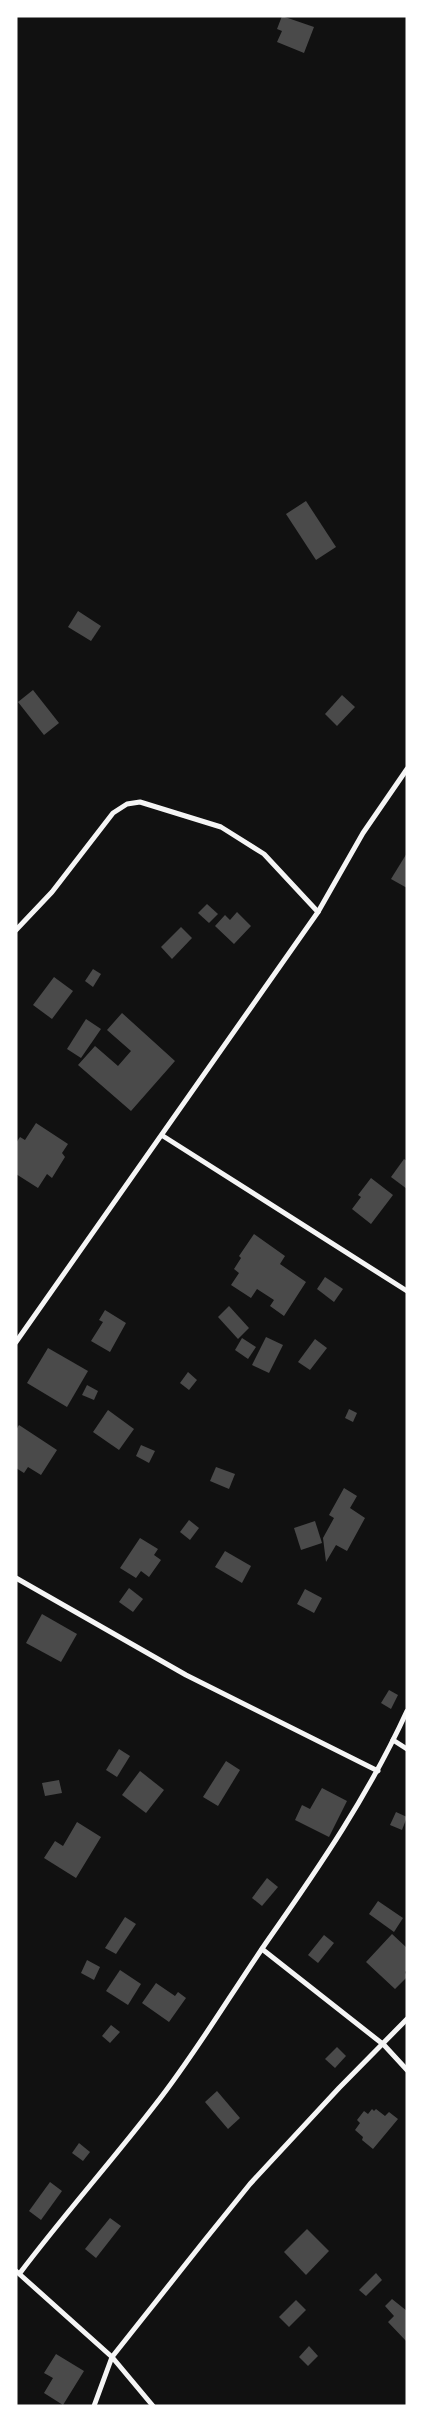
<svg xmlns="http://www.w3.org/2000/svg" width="423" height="2422" viewBox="0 0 423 2422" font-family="Overpass,sans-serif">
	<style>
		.building { fill: #4a4a4a }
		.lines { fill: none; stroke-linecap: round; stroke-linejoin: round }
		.minor { stroke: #f5f5f5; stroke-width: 5 }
	</style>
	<rect width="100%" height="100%" fill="#111"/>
	<g class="building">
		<polygon points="282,16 314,27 304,53 277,42 282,31 277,29"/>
		<polygon points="306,501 336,547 316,560 286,514"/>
		<polygon points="78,611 101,626 91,641 68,627"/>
		<polygon points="33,690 59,723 44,735 18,702"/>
		<polygon points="342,695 355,707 337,726 325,714"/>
		<polygon points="407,853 407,888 391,879"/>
		<polygon points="207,904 218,914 209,923 198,913"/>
		<polygon points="237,912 251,926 234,944 215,926 225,915 230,920"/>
		<polygon points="181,927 192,938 172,959 161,947"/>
		<polygon points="93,969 101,974 93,987 85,981"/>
		<polygon points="54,977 73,991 52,1019 33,1005"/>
		<polygon points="122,1013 175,1061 131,1111 78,1065 95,1046 118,1066 131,1051 107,1030"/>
		<polygon points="86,1019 101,1029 81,1058 67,1049"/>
		<polygon points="36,1123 68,1144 62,1153 65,1157 52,1178 47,1174 38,1188 16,1174 16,1143 20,1137 25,1140"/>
		<polygon points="404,1159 407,1161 407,1189 391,1177"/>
		<polygon points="371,1178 393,1195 371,1224 352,1209 361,1197 358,1195"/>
		<polygon points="254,1234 285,1256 280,1264 306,1282 284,1316 270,1306 274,1300 257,1289 251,1298 231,1285 239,1273 234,1269 241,1258 239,1256"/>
		<polygon points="325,1277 343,1289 334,1302 317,1289"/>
		<polygon points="229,1306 249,1328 238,1339 218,1317"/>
		<polygon points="105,1310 126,1323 110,1352 91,1341 103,1322 99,1320"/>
		<polygon points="266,1337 283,1345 269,1373 252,1365"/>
		<polygon points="242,1338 256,1347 248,1359 235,1350"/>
		<polygon points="315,1339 327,1348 310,1370 298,1362"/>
		<polygon points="48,1348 88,1371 67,1407 27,1383"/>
		<polygon points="188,1372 197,1380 189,1390 180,1383"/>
		<polygon points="87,1385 98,1391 94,1400 82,1395"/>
		<polygon points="349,1409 357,1413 353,1422 345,1418"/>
		<polygon points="108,1410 134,1429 119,1450 93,1432"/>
		<polygon points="19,1425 57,1450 41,1475 28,1467 24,1473 16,1468 16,1430"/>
		<polygon points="141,1445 155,1451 149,1463 136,1456"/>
		<polygon points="216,1467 235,1474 229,1489 210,1481"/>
		<polygon points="344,1488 357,1496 350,1508 365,1518 347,1551 336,1545 326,1562 323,1538 334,1518 329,1515"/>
		<polygon points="189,1520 199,1528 190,1540 180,1532"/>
		<polygon points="315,1521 322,1543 301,1550 294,1528"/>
		<polygon points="140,1538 158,1549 154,1555 161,1560 149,1577 141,1571 136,1578 120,1568"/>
		<polygon points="225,1551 251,1566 242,1583 215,1567"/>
		<polygon points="129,1588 143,1599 133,1612 119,1602"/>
		<polygon points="305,1589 322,1598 314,1613 297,1604"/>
		<polygon points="42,1614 77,1634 61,1662 26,1643"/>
		<polygon points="389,1690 398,1695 391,1709 381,1703"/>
		<polygon points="119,1749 130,1756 117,1777 106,1770"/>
		<polygon points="226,1761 240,1770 218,1806 203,1797"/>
		<polygon points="140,1771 164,1790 146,1813 122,1795"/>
		<polygon points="59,1780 62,1793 45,1796 42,1783"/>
		<polygon points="322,1788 347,1801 329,1837 295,1820 302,1805 310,1809"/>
		<polygon points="396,1812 407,1817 402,1830 390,1825"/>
		<polygon points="77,1822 101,1837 76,1878 44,1858 55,1841 63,1846"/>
		<polygon points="267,1878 278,1887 262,1906 252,1898"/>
		<polygon points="378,1901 403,1918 394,1932 369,1914"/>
		<polygon points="125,1917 136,1924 116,1954 105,1948"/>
		<polygon points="392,1934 407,1948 407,1970 405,1972 407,1977 395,1989 366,1962"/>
		<polygon points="324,1935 334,1943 318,1963 308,1955"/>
		<polygon points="87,1960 100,1967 94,1980 81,1973"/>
		<polygon points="120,1970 141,1984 128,2005 106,1991"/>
		<polygon points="156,1983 175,1996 178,1992 186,1998 169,2022 142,2003"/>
		<polygon points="111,2025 120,2032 110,2043 102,2036"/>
		<polygon points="337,2047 346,2056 335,2068 325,2059"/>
		<polygon points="217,2091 240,2118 228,2129 205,2102"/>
		<polygon points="372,2109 374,2111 376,2109 385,2116 389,2112 398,2119 373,2149 362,2140 363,2137 355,2130 360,2123 357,2120 364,2111 368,2114"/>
		<polygon points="79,2143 90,2152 83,2161 72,2153"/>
		<polygon points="50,2182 62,2191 41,2220 29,2211"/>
		<polygon points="110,2218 121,2226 96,2258 85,2249"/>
		<polygon points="307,2229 329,2251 306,2275 284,2252"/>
		<polygon points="376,2273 382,2280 366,2296 359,2290"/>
		<polygon points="392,2299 407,2311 407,2342 388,2322 394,2316 385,2306"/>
		<polygon points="296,2300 306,2310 289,2327 279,2317"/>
		<polygon points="309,2346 318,2356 308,2366 299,2357"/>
		<polygon points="56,2354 84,2371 63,2405 44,2393 53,2378 44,2373"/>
	</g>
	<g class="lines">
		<g class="minor">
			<polyline points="16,930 52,892 113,813 127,804 140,802 221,827 264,854 318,912"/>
			<polyline points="163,1136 407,1291"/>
			<polyline points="16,1342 318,912 363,833 407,769"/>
			<polyline points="16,1578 186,1675 378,1771"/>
			<polyline points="393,1740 407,1749"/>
			<polyline points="262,1949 384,2045 407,2070"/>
			<polyline points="16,2271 112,2357 153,2406"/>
			<path d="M20,2273C63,2216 111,2162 155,2105C196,2053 230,1995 268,1940C320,1866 369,1794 407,1711"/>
			<polyline points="94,2406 112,2357 204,2241 250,2184 339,2088 407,2019"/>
		</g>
	</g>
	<rect width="423" height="2422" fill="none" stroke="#ffffff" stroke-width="35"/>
</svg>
